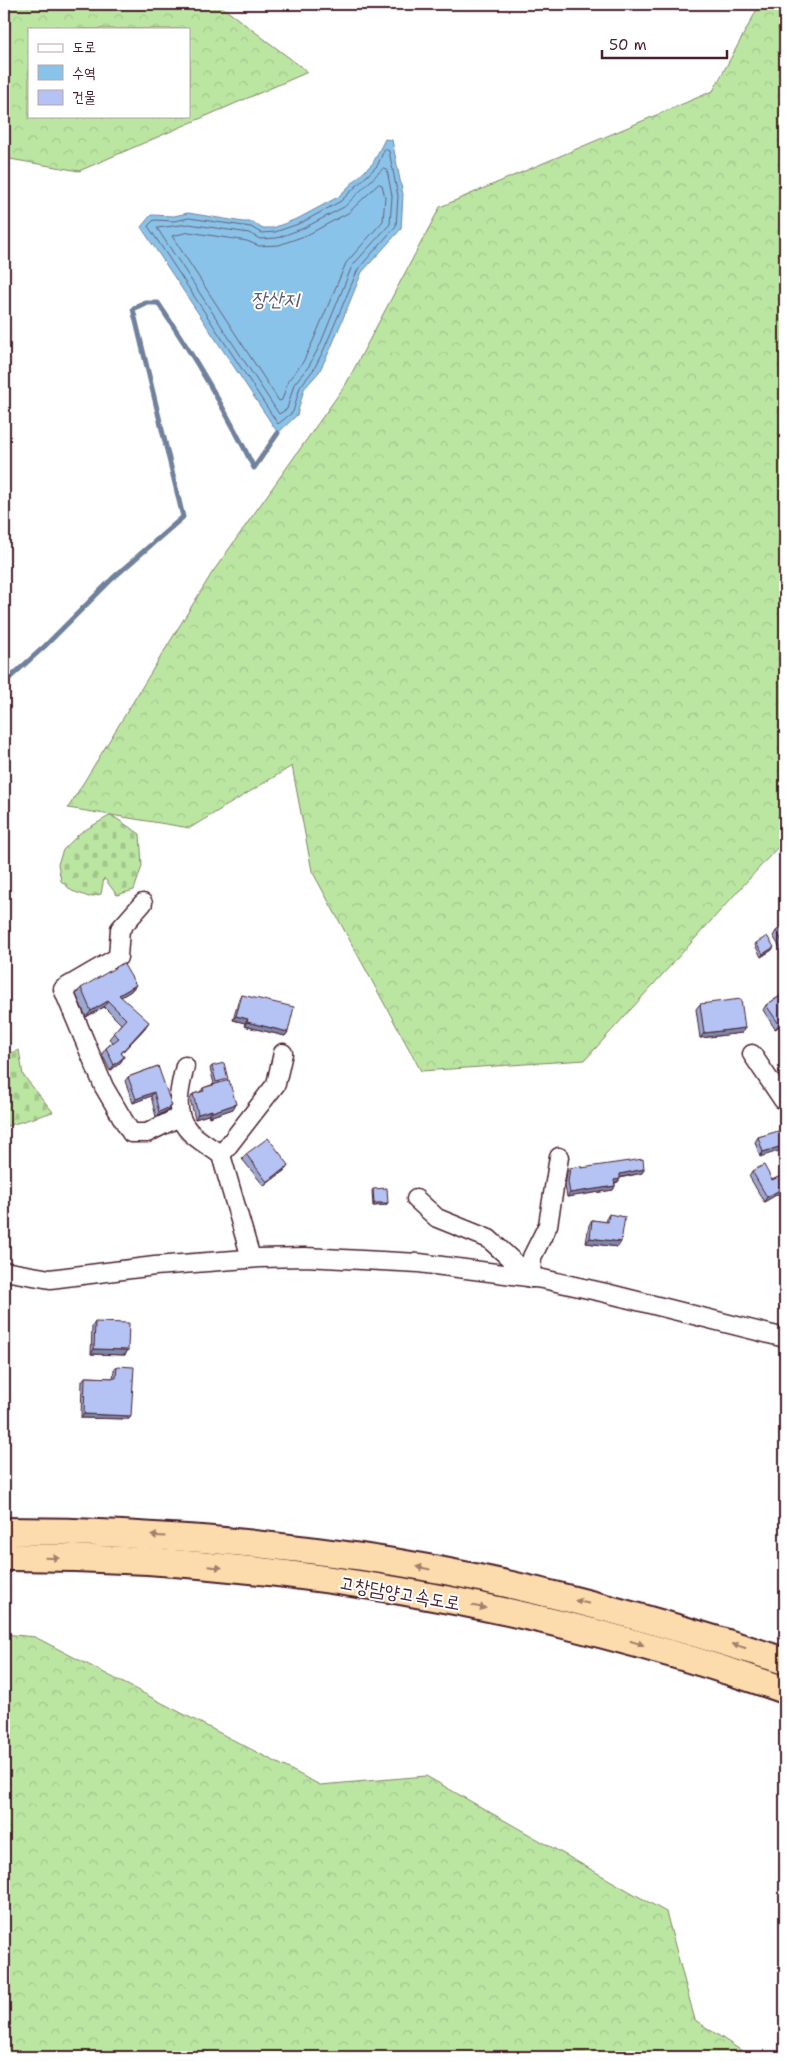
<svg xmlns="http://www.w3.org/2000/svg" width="789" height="2061" viewBox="0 0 789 2061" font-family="'Shantell Sans','Poor Story',sans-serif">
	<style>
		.forest { fill: url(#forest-crowns); stroke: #828266; fill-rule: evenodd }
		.cemetery { fill: url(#cemetery-stones); stroke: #828266 }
		.water { fill: #8ac3e9; stroke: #70819d }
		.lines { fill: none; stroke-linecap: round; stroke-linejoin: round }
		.shore { stroke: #646177; stroke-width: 1 }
		.stream { stroke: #70819d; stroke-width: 5 }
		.minor-casing { stroke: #4a1f2b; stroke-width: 21 }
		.highway-casing { stroke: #4a1f2b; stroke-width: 30 }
		.minor { stroke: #fff; stroke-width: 18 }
		.highway { stroke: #fcdcac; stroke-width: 26 }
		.wall { fill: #9ba8d1; stroke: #4a1f2b }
		.shaded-wall { fill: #7e88aa; stroke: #4a1f2b }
		.building { fill: #b4c3f3; stroke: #4a1f2b }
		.oneway { fill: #a37e6c }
		.labels { text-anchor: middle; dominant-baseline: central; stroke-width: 4; stroke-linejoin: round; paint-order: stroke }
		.street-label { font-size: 19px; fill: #4a1f2b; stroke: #fff }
		.water-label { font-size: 20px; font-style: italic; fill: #60586e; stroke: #fff }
	</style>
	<defs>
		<pattern id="forest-crowns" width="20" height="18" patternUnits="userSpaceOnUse" patternTransform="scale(1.25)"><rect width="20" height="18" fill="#bbe6a2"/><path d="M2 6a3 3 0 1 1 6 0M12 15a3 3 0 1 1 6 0" fill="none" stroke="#a2c58c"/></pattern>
		<pattern id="cemetery-stones" width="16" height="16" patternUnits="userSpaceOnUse" patternTransform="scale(1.25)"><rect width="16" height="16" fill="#bbe6a2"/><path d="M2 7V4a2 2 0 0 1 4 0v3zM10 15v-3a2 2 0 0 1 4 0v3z" fill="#a2c58c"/></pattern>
	</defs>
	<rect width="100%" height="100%" fill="#fff"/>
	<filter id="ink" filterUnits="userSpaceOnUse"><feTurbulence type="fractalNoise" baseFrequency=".02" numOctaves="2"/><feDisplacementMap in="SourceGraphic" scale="10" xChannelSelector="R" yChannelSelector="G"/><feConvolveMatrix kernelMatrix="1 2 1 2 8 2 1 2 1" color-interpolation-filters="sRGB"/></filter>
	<g filter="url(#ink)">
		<g class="forest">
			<path d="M4,4H218L308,72L79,171L4,158ZM29,29H189V116H29Z"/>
			<polygon points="760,4 785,4 785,848 778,847 585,1060 421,1071 312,871 292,766 190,828 68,808 212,573 346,384 440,207 713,91"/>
			<polygon points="4,1634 35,1637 320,1785 426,1776 666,1912 695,2020 751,2057 4,2057"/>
		</g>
		<g class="cemetery">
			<polygon points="111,815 140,834 142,866 134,890 117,895 104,878 101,894 89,897 72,891 61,881 58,864 63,850 80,833"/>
			<polygon points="19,1050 23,1075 53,1112 4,1127 4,1055"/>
		</g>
		<polygon class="water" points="385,139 392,140 403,195 401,229 362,272 330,350 319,372 304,389 297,415 278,433 141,227 151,215 174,216 188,213 243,222 253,222 261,228 273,228 299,218 338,197 373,163"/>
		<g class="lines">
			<g class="shore">
				<polygon points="385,149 389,151 398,196 396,226 358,269 325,347 314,369 300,387 293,412 278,424 148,226 154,220 174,221 189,218 251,227 261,233 275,232 301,223 341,201 377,166"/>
				<polygon points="384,168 387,170 392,196 390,224 352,266 320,345 309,366 294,384 287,409 279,414 157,228 189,224 249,233 260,239 277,238 304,228 344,207"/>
				<polygon points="379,184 382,185 385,197 383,221 346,263 313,341 303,362 288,381 282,400 279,401 172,236 189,232 247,241 259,246 279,245 307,235 348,213"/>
			</g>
			<path class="stream" d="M4,683L45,646L113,578L183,517L133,309L145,303H158C194,356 226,410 254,468L278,433"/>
			<g class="minor-casing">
				<g id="minor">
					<polyline points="143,903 120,929 118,957 63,989 104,1087 131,1133 147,1133 179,1117"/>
					<polyline points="752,1054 783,1100 785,1100"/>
					<path d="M185,1066C180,1087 172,1114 189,1131C197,1140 211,1147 221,1155"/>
					<polyline points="416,1199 437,1218 489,1239 531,1278"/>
					<polyline points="251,1258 221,1155 276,1084 283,1053"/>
					<polyline points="4,1271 50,1279 155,1266 260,1258 305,1257 419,1263 543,1279 606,1293 785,1338"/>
					<polyline points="531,1278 532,1257 548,1225 559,1157"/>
				</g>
			</g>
			<g class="highway-casing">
				<g id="highway">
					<path d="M4,1531C124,1531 243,1540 362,1557C506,1578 647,1617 785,1661"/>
					<path d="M4,1557C267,1556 537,1604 785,1690"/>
				</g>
			</g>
			<use href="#minor" class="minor"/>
			<use href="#highway" class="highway"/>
		</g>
		<g class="wall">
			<polygon points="785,925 785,954 784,954 773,936 776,931"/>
			<polygon points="756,943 772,950 761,957 755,945"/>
			<polygon points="136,985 131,991 121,997 145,1028 121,1053 124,1057 120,1063 110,1071 102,1054 106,1048 113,1042 109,1039 121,1024 104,1007 86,1017 76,994 81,988"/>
			<polygon points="785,993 785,1023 775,1029 763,1010 766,1005"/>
			<polygon points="242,995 288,1032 285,1036 244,1026 245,1023 233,1020 239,999"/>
			<polygon points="700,1004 742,1033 700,1038 696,1009"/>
			<polygon points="158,1066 168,1110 156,1117 151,1096 133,1103 125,1081 128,1077"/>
			<polygon points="212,1066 233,1109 209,1117 208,1115 195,1119 190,1099 193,1094 200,1092 203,1088 214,1084 210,1068"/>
			<polygon points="782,1108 785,1122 783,1122 780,1110"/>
			<polygon points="785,1131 760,1157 755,1142 758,1137"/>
			<polygon points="246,1154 285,1170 264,1186 242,1159"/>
			<polygon points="570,1168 581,1168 644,1169 642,1173 620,1178 618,1182 615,1183 615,1186 613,1190 567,1197 565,1186 567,1172"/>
			<polygon points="752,1171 772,1180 785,1174 785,1190 764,1202 749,1176"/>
			<polygon points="373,1189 386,1205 373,1206 372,1191"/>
			<polygon points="609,1214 618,1247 586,1243 589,1225 592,1220 605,1222 606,1219"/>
			<polygon points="95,1322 128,1350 125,1355 91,1354 92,1327"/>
			<polygon points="117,1366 131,1416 129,1419 81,1418 82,1381 85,1377 113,1378 114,1370"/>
		</g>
		<g class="shaded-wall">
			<polygon points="774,947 772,950 761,957 763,954"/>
			<polygon points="136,985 131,991 115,1001 119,995"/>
			<polygon points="108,1001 104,1007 86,1017 91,1011"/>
			<polygon points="236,1016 248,1019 245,1023 233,1020"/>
			<polygon points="785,1020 785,1023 775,1029 779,1024"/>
			<polygon points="149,1022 145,1028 116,1059 121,1053"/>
			<polygon points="247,1022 288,1032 285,1036 244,1026"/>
			<polygon points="745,1028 742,1033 700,1038 704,1033"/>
			<polygon points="124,1057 120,1063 110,1071 114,1065"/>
			<polygon points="154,1092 151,1096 133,1103 136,1099"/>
			<polygon points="236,1104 233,1109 209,1117 212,1112"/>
			<polygon points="172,1106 168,1110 156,1117 159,1112"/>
			<polygon points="212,1110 208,1115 195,1119 198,1114"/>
			<polygon points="785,1145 785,1149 760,1157 763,1152"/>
			<polygon points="289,1165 285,1170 264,1186 267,1182"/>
			<polygon points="644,1169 642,1173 617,1178 620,1174"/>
			<polygon points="620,1179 618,1182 612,1184 614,1180"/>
			<polygon points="615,1186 613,1190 567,1197 570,1193"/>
			<polygon points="785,1187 785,1190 764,1202 767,1197"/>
			<polygon points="374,1203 388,1203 386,1205 373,1206"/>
			<polygon points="590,1238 621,1242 618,1247 586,1243"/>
			<polygon points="94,1349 128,1350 125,1355 91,1354"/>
			<polygon points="84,1414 131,1416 129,1419 81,1418"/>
		</g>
		<g class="building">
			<polygon points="785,925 785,945 776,931"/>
			<polygon points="767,936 774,947 763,954 756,943"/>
			<polygon points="123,963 136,985 119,995 149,1022 121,1053 124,1057 114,1065 106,1048 119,1038 113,1033 126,1019 108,1001 91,1011 81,988"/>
			<polygon points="785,993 785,1020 779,1024 766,1005"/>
			<polygon points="242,995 294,1007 288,1032 247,1022 248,1019 236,1016"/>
			<polygon points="741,999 745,1028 704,1033 700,1004"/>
			<polygon points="224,1063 228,1079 216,1082 212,1066"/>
			<polygon points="158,1066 172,1106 159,1112 154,1092 136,1099 128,1077"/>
			<polygon points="229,1080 236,1104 212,1112 212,1110 198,1114 193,1094 204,1091 203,1088"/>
			<polygon points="785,1107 785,1120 782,1108"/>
			<polygon points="785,1129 785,1145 763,1152 758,1137"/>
			<polygon points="268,1138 289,1165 267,1182 246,1154"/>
			<polygon points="643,1159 644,1169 620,1174 620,1179 614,1180 615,1186 570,1193 568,1182 570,1168 581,1166 581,1168"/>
			<polygon points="764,1165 772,1180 785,1174 785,1187 767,1197 752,1171"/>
			<polygon points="387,1188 388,1203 374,1203 373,1189"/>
			<polygon points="609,1214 625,1217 621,1242 590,1238 592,1220 608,1222"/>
			<polygon points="95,1322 129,1323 128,1350 94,1349"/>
			<polygon points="117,1366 134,1367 131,1416 84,1414 85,1377 116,1378"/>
		</g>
		<defs><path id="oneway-solid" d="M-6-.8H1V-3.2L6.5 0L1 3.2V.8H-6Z" transform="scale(1.25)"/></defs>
		<g class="oneway">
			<use href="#oneway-solid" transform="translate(158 1536) rotate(-176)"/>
			<use href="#oneway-solid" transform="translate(52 1558) rotate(2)"/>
			<use href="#oneway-solid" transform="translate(215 1567) rotate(6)"/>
			<use href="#oneway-solid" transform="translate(423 1568) rotate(-169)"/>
			<use href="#oneway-solid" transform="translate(582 1602) rotate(-167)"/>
			<use href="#oneway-solid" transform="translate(479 1607) rotate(11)"/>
			<use href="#oneway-solid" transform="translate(637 1643) rotate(17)"/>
			<use href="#oneway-solid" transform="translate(739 1646) rotate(-163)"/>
		</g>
	</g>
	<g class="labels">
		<g class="street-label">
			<text transform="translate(400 1593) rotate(10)">고창담양고속도로</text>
		</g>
		<g class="water-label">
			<text x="275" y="299">장산지</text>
		</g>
	</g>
	<rect width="789" height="2061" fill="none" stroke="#fff" stroke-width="20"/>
	<rect x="10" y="10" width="769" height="2041" fill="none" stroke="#4a1f2b" stroke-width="2" filter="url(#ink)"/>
	<rect x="28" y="28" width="162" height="90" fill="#ffffff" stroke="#b7a5aa"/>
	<rect x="38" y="44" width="25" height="8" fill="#ffffff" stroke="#b7a5aa"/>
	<text x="72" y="52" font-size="15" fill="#4a1f2b">도로</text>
	<rect x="38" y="65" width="25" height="15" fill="#8ac3e9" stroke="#b7a5aa"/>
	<text x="72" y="78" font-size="15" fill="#4a1f2b">수역</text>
	<rect x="38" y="90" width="25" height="15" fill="#b4c3f3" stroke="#b7a5aa"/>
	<text x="72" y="102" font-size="15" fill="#4a1f2b">건물</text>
	<path d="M602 50v8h125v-8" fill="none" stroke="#4a1f2b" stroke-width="2.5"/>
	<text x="609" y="50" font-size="15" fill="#4a1f2b" stroke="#ffffff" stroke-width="4" paint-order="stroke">50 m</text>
</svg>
